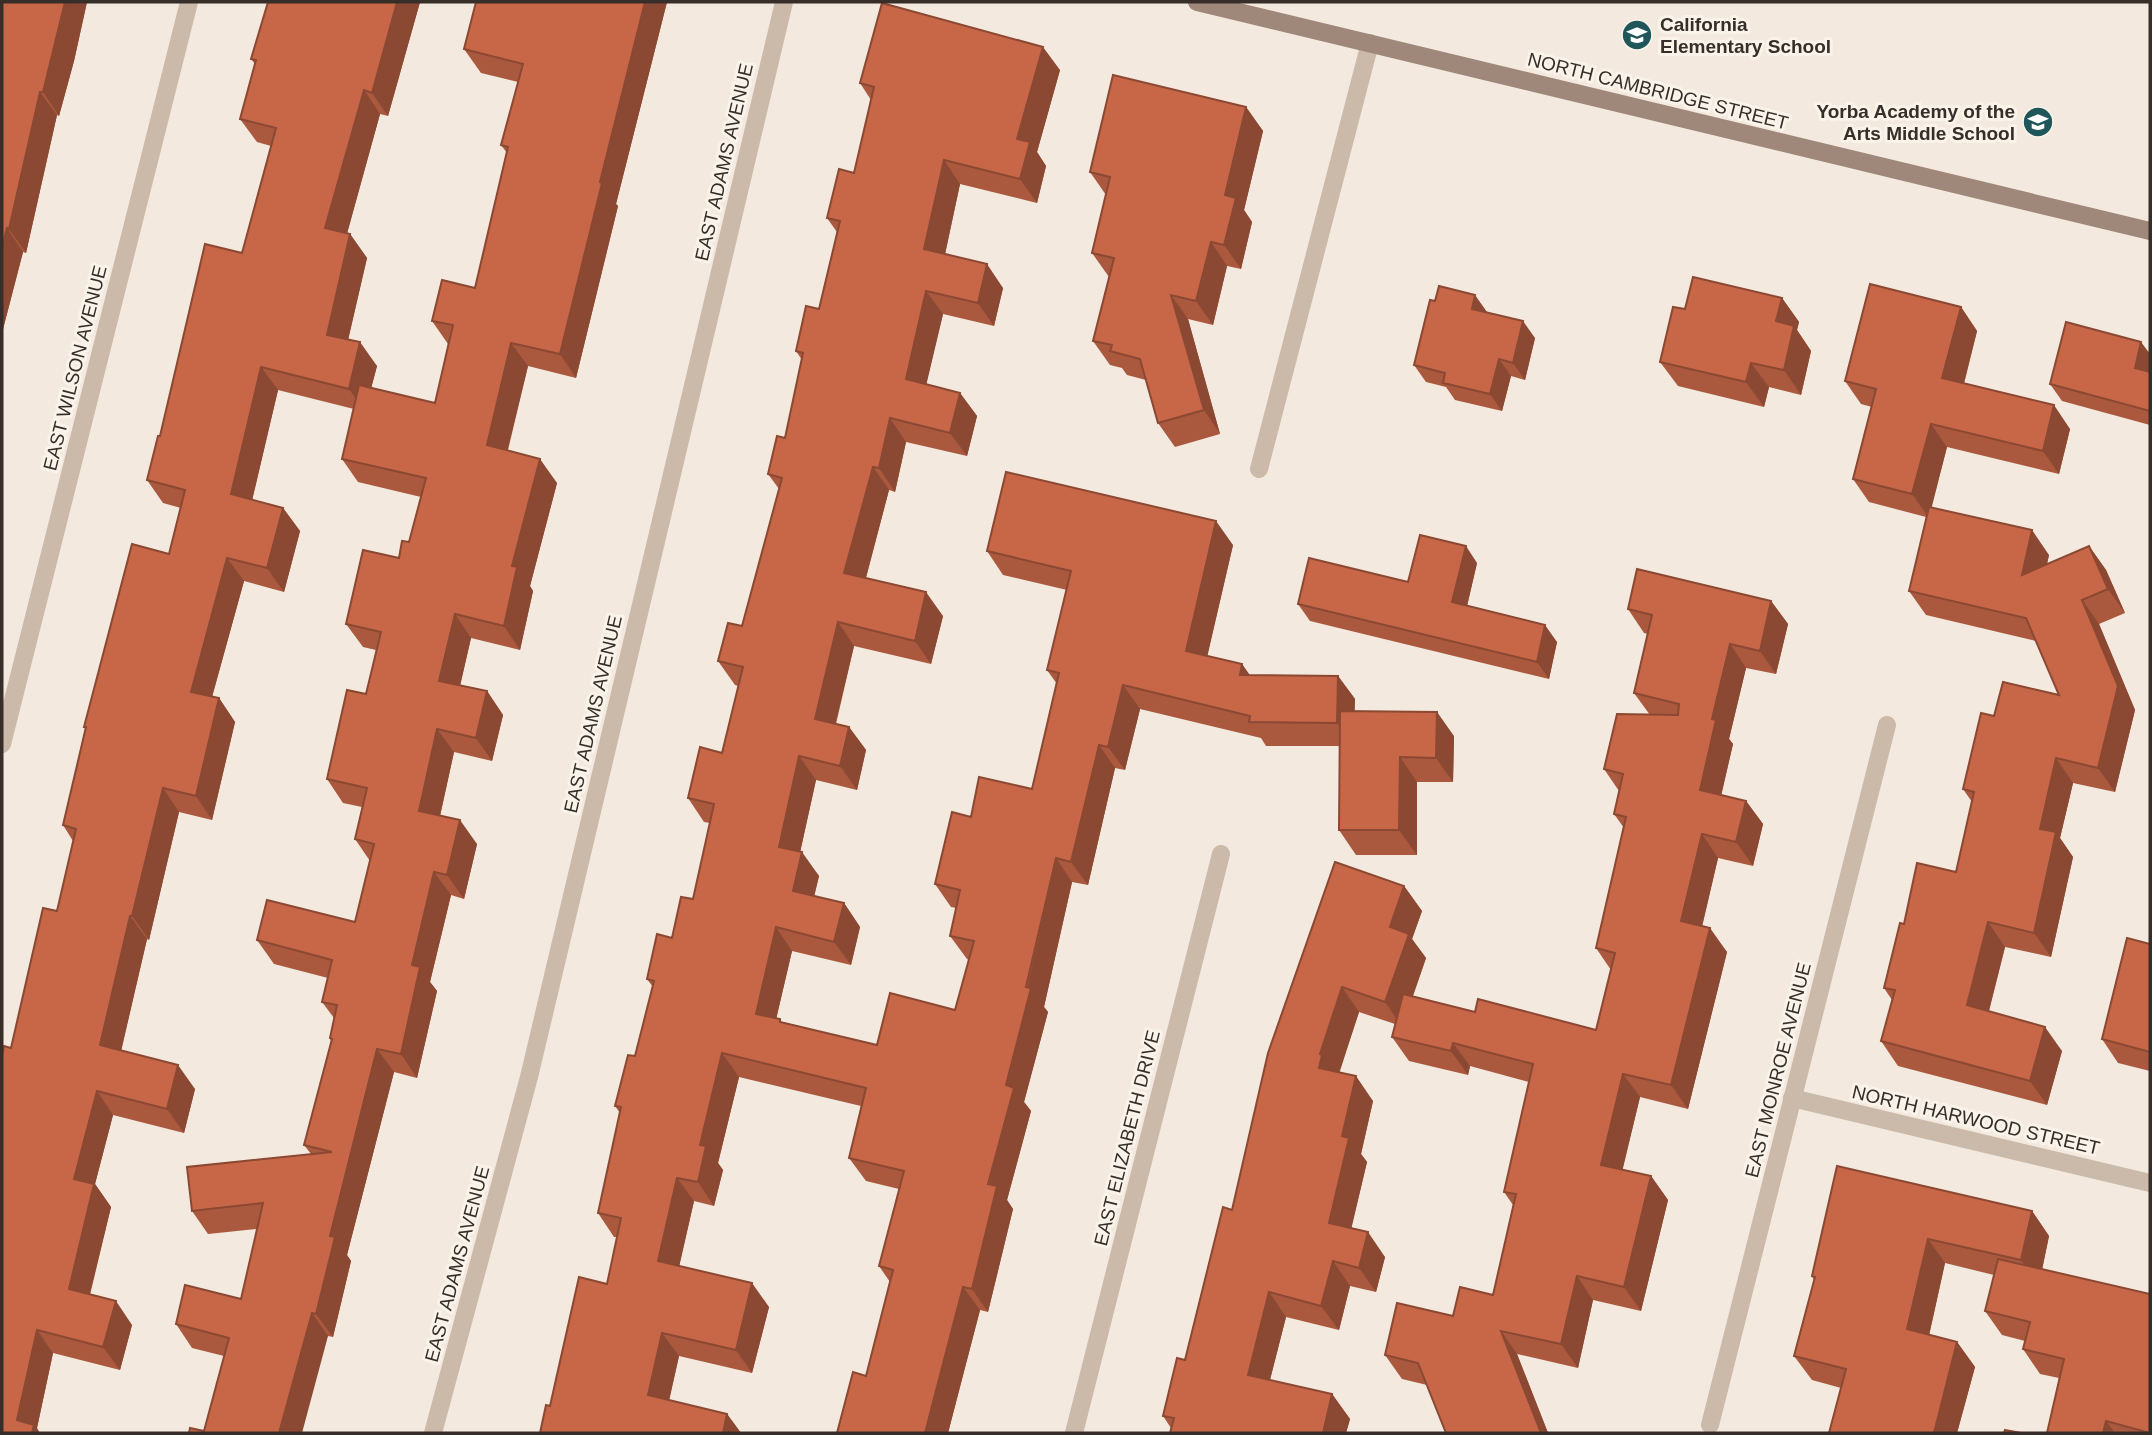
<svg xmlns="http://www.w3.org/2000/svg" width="2152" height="1435" viewBox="0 0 2152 1435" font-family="Helvetica,sans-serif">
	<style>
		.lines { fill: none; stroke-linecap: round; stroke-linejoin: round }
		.street { stroke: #cbb9a9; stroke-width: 18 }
		.secondary { stroke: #9f887a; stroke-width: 18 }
		.wall { fill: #ab593e }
		.shaded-wall { fill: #8b4832 }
		.building { fill: #c76748; stroke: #8b4832; stroke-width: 2 }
		.labels { text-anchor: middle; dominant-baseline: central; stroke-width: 6; stroke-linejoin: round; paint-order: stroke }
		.poi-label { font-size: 19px; font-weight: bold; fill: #382e29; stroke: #faf3ea; text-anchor: start }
		.street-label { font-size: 19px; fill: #382e29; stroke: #faf3ea }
	</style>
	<rect width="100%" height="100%" fill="#f3e9de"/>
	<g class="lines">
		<g class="street">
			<polyline points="1259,469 1370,43"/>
			<polyline points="2,744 189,2"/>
			<polyline points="1792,1098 2150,1183"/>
			<polyline points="1710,1425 1887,725"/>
			<polyline points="433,1433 529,1077 784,2"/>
			<polyline points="1074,1433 1221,854"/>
		</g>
		<polyline class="secondary" points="1197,2 2150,231"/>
	</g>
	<g class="wall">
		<polygon points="2,2 87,2 74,61 59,116 57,115 26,253 23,252 2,333"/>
		<polygon points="268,2 420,2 388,116 380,114 347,233 350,234 367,258 348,339 377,366 371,388 435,403 448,344 432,321 475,288 507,153 501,145 518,82 481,73 464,49 667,2 616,204 618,206 576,378 528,366 508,450 557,483 530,586 533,591 520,650 471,638 460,685 487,691 503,715 492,761 454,752 440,816 477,844 464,899 451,895 430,982 437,991 417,1078 394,1072 347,1255 351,1261 333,1337 328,1336 204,1431 224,1356 192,1348 176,1324 241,1299 257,1229 208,1234 192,1211 311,1154 304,1145 331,1041 330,1038 334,1018 322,1002 328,978 274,964 257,940 355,922 370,861 355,839 362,807 343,803 327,779 366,694 376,650 363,647 346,624 399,558 409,542 421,497 358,482 342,459 354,409 278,390 252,500 283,508 300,531 284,592 244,581 212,697 219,698 235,722 212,820 179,812 149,940 147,939 121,1050 195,1089 184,1133 113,1115 95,1184 111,1207 90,1295 132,1325 120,1370 53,1353 37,1428 2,1433 11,1048 57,911 73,841 63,825 85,729 84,727 169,554 181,508 163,503 147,480 160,436 242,253 271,146 257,142 240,119 255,64 251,59"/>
		<polygon points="1060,70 1037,152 1046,166 1037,203 960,184 945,254 1003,288 994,326 943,314 926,384 960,393 977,416 967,456 906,442 895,492 889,490 866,578 943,616 931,664 854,646 836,724 849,727 866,750 857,790 816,780 800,852 819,876 814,896 844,903 860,927 851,965 792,951 776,1019 782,1022 877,1045 955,1010 969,960 967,959 950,936 956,908 951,907 935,884 971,817 1032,789 1057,684 1047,670 1067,590 1003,575 987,551 1233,545 1207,656 1242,664 1249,675 1338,676 1355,699 1354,711 1454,736 1453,782 1417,782 1417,855 1356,855 1339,830 1340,746 1266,746 1261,738 1140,709 1125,770 1115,768 1088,885 1072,882 1044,1007 1048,1012 1024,1102 1031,1111 1007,1200 1013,1209 988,1312 980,1310 948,1433 837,1433 866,1376 890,1282 879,1266 899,1189 866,1181 849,1158 861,1106 739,1077 718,1163 723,1170 714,1206 694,1201 679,1266 769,1307 752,1373 679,1356 669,1400 727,1414 741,1433 540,1433 550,1406 607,1284 617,1237 614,1237 598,1213 620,1113 615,1106 635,1056 653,987 647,979 672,938 693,899 710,823 704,822 688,798 722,753 738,686 735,685 718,661 742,626 779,489 768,474 785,438 802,360 796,351 819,309 837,232 827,218 854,173 871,100 860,83"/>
		<polygon points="1246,107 1263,131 1244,210 1252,222 1241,269 1227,266 1213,325 1188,319 1220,434 1175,447 1158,423 1146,380 1127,375 1122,368 1110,365 1093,341 1109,277 1092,253 1106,195 1090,172"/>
		<polygon points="1782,298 1799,322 1797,330 1811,351 1801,395 1769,387 1764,407 1678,386 1660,362 1685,309"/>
		<polygon points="1961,307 1977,331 1964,384 2070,429 2059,474 1947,447 1931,507 2049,555 2047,564 2089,546 2106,570 2125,613 2099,624 2135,710 2115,792 2073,783 2060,838 2073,857 2051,957 2005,947 1989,1011 2062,1051 2047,1105 1898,1066 1881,1041 1892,1000 1884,988 1904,924 1956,872 1972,802 1963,789 1994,716 2059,695 2036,641 1926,615 1909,591 1926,517 1869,502 1853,479 1872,407 1861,404 1845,381"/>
		<polygon points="1487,312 1487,313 1535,338 1525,380 1511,376 1502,411 1455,400 1446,387 1426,382 1414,365"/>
		<polygon points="2150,354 2150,425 2062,401 2050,384"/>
		<polygon points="1477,563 1467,606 1557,642 1549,679 1310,621 1298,604 1408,582"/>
		<polygon points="1771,601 1788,624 1776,674 1746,668 1729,739 1733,744 1721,795 1746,801 1763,824 1753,866 1718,858 1702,926 1727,952 1688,1109 1640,1097 1622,1170 1651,1176 1668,1200 1641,1311 1593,1300 1578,1368 1517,1354 1548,1433 1446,1433 1427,1385 1402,1379 1385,1355 1493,1295 1513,1205 1504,1192 1529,1082 1470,1066 1468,1075 1409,1061 1392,1037 1395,1024 1359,1012 1339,1072 1373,1101 1361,1154 1367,1162 1351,1228 1385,1257 1376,1292 1350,1286 1339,1330 1286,1317 1270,1380 1332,1394 1350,1419 1346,1433 1170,1433 1171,1428 1163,1416 1185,1360 1232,1210 1335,862 1404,886 1422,911 1412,939 1426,958 1413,996 1475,1012 1596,1030 1611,970 1596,948 1624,828 1614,814 1619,791 1604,769 1650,715 1634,693 1648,634 1644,633 1628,609"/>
		<polygon points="2150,944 2150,1071 2118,1063 2102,1039"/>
		<polygon points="1837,1166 2032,1211 2049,1236 2042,1269 2150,1294 2150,1433 2047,1433 2059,1378 2040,1374 2023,1349 2025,1341 2002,1335 1985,1311 1994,1275 1945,1263 1929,1335 1957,1342 1975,1367 1957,1433 1829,1433 1841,1388 1812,1380 1794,1356 1814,1280 1812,1276"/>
	</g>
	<g class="shaded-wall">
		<polygon points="65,2 87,2 74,61 59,116 43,92"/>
		<polygon points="397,2 420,2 388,116 372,93"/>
		<polygon points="645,2 667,2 616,204 618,206 576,378 560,354 600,182"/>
		<polygon points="1043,47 1060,70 1037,152 1046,166 1037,203 1020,179 1017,139"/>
		<polygon points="364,90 380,114 342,252 325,228"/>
		<polygon points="40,92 57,115 26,253 9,229"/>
		<polygon points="1246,107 1263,131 1244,210 1252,222 1241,269 1224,245 1225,195"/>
		<polygon points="944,160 960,184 941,273 924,249"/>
		<polygon points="7,228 23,252 2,333 2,247"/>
		<polygon points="350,234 367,258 344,358 327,335"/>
		<polygon points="1211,242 1227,266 1213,325 1196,301"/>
		<polygon points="987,264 1003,288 994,326 978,303"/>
		<polygon points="926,291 943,314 922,403 906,379"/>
		<polygon points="1171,295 1188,319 1220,434 1204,410"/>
		<polygon points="1475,295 1487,312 1483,326 1472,309"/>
		<polygon points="1782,298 1799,322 1797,330 1811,351 1801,395 1784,370 1776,321"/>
		<polygon points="1961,307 1977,331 1959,402 1942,378"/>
		<polygon points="1523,321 1535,338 1525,380 1513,363"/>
		<polygon points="360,342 377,366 365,412 349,389"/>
		<polygon points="2141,342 2150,354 2150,371 2147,385 2135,368"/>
		<polygon points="511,343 528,366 503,468 487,445"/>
		<polygon points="1499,359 1511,376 1502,411 1490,394"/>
		<polygon points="1751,363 1769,387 1764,407 1746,382"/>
		<polygon points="261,367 278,390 248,518 231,494"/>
		<polygon points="960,393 977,416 967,456 950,433"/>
		<polygon points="2054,405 2070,429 2059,474 2043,451"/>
		<polygon points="890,418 906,442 895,492 879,468"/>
		<polygon points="1931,424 1947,447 1929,518 1912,494"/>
		<polygon points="540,459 557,483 530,586 533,591 520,650 504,626 512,566"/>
		<polygon points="873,467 889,490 861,596 844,573"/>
		<polygon points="283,508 300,531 284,592 267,568"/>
		<polygon points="1216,521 1233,545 1203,675 1186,651"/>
		<polygon points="2032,530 2049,555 2039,599 2022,575"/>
		<polygon points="1466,546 1477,563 1464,619 1452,602"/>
		<polygon points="2089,546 2106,570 2125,613 2108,589"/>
		<polygon points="227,558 244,581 207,715 191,692"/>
		<polygon points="926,592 943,616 931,664 915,641"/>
		<polygon points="2082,600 2099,624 2135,710 2115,792 2098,768"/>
		<polygon points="1771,601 1788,624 1776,674 1760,651"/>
		<polygon points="455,614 471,638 456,704 439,681"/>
		<polygon points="838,622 854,646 831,742 815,719"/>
		<polygon points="1545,625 1557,642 1549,679 1537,662"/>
		<polygon points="1730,644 1746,668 1729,739 1733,744 1717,814 1700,790 1712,719"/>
		<polygon points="1242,664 1259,688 1240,675"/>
		<polygon points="1338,676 1355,699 1354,747 1337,723"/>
		<polygon points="1123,685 1140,709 1125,770 1108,747"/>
		<polygon points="487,691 503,715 492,761 476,738"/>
		<polygon points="219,698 235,722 212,820 196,796"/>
		<polygon points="1437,712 1454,736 1453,782 1436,758"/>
		<polygon points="849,727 866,750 857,790 840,766"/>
		<polygon points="437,729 454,752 436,834 419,811"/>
		<polygon points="1099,745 1115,768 1088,885 1071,862"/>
		<polygon points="799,756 816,780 796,871 779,847"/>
		<polygon points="1400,757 1417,782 1417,855 1399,830"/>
		<polygon points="2056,758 2073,783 2060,838 2073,857 2051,957 2034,933 2040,829"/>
		<polygon points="163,788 179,812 149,940 132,916"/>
		<polygon points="1746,801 1763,824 1753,866 1736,842"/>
		<polygon points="460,820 477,844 464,899 447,875"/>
		<polygon points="1702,834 1718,858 1698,944 1681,921"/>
		<polygon points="802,852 819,876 810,914 793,891"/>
		<polygon points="1056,858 1072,882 1044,1007 1048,1012 1024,1102 1031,1111 1007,1200 1013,1209 988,1312 972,1289 1006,1085"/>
		<polygon points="434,872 451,895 430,982 437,991 417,1078 401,1054 412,965"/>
		<polygon points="1404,886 1422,911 1412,939 1426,958 1402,1027 1385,1002 1390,927"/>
		<polygon points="844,903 860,927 851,965 834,942"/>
		<polygon points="130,916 147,939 117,1069 100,1045"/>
		<polygon points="1988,922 2005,947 1984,1030 1967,1005"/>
		<polygon points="776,927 792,951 772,1037 756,1014"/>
		<polygon points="1710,928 1727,952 1688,1109 1671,1085"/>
		<polygon points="1342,987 1359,1012 1338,1077 1319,1068 1320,1054"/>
		<polygon points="2045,1027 2062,1051 2047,1105 2030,1081"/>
		<polygon points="1453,1043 1470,1066 1468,1075 1451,1051"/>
		<polygon points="377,1049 394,1072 347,1255 351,1261 333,1337 316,1314 330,1236"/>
		<polygon points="722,1053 739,1077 718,1163 723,1170 714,1206 698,1182 700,1145"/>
		<polygon points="178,1065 195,1089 184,1133 167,1109"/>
		<polygon points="1623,1074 1640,1097 1618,1189 1601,1165"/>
		<polygon points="1356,1076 1373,1101 1361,1154 1367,1162 1347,1247 1329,1223 1342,1136"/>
		<polygon points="97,1091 113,1115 95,1184 111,1207 85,1313 69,1289 74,1179"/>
		<polygon points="1651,1176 1668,1200 1641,1311 1624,1287"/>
		<polygon points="677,1178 694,1201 675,1285 658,1261"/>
		<polygon points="2032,1211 2049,1236 2039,1285 2021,1260"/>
		<polygon points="1368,1232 1385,1257 1376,1292 1359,1268"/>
		<polygon points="1928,1239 1945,1263 1925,1354 1907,1329"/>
		<polygon points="1333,1261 1350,1286 1339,1330 1321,1306"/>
		<polygon points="1577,1276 1593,1300 1578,1368 1561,1344"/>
		<polygon points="752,1283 769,1307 752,1373 736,1350"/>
		<polygon points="963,1287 980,1310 948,1433 925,1433"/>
		<polygon points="1269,1292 1286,1317 1265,1399 1248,1375"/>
		<polygon points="116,1301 132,1325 120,1370 103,1347"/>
		<polygon points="312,1313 328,1336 302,1433 279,1433"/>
		<polygon points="37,1330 53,1353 37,1428 40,1433 26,1433 17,1420"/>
		<polygon points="1501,1331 1517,1354 1548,1433 1541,1433"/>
		<polygon points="662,1333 679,1356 665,1419 648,1395"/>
		<polygon points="1957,1342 1975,1367 1957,1433 1934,1433"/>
		<polygon points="1332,1394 1350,1419 1346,1433 1323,1433"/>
		<polygon points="727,1414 741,1433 723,1433"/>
		<polygon points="2106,1421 2115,1433 2103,1433"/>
	</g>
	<g class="building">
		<polygon points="2,2 65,2 43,92 40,92 9,229 7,228 2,247"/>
		<polygon points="268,2 397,2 372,93 364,90 325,228 350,234 327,335 360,342 349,389 261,367 231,494 283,508 267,568 227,558 191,692 219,698 196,796 163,788 132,916 130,916 100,1045 178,1065 167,1109 97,1091 74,1179 94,1184 69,1289 116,1301 103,1347 37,1330 17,1420 34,1425 32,1433 2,1433 2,1055 4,1046 11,1048 43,908 57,911 76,829 63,825 86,727 84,727 132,544 169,554 185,490 147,480 158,436 160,436 205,244 242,253 276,128 240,119 256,60 251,59"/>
		<polygon points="476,2 645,2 600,182 602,183 560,354 511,343 487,445 540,459 512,566 517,567 504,626 455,614 439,681 487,691 476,738 437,729 419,811 460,820 447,875 434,872 412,965 420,967 401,1054 377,1049 330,1236 335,1237 316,1314 312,1313 279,1433 189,1433 190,1428 204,1431 229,1338 176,1324 185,1285 241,1299 263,1203 192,1211 187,1167 332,1152 304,1145 332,1039 330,1038 337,1005 322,1002 332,960 257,940 267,900 355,922 374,844 355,839 367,788 327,779 347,690 366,694 381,632 346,624 363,550 399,558 402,541 409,542 426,478 342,459 359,385 435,403 453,325 432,321 442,280 475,288 508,147 501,145 523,64 464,49"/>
		<polygon points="882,3 1043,47 1017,139 1030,142 1020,179 944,160 924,249 987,264 978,303 926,291 906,379 960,393 950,433 890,418 879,468 873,467 844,573 926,592 915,641 838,622 815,719 849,727 840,766 799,756 779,847 802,852 793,891 844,903 834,942 776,927 756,1014 780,1019 780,1022 877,1045 890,993 955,1010 974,941 950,936 960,890 935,884 952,812 971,817 979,777 1032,789 1059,673 1047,670 1071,571 987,551 1006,472 1216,521 1186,651 1242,664 1240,675 1338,676 1337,723 1249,722 1250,716 1123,685 1108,747 1099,745 1071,862 1056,858 1026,987 1031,988 1006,1085 1014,1088 988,1184 997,1186 972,1289 963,1287 925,1433 837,1433 853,1372 866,1376 893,1270 879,1266 904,1171 849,1158 866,1088 722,1053 700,1145 706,1146 698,1182 677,1178 658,1261 752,1283 736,1350 662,1333 648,1395 727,1414 723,1433 540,1433 546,1405 550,1406 579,1277 607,1284 621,1218 598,1213 621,1107 615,1106 628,1055 635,1056 654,981 647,979 657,934 672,938 681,897 693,899 714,804 688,798 700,747 722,753 743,667 718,661 728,623 742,626 782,478 768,474 777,436 785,438 803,353 796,351 806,306 819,309 840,221 827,218 839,169 854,173 874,87 860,83"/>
		<polygon points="1113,75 1246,107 1225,195 1236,198 1224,245 1211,242 1196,301 1171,295 1204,410 1158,423 1140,359 1110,351 1112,345 1093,341 1114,258 1092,253 1110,177 1090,172"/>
		<polygon points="1693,277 1782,298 1776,321 1794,326 1784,370 1751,363 1746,382 1660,362 1673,307 1685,309"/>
		<polygon points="1870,284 1961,307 1942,378 2054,405 2043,451 1931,424 1912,494 1853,479 1876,389 1845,381"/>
		<polygon points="1439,286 1475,295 1472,309 1523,321 1513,363 1499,359 1490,394 1443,383 1445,373 1414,365 1430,300 1435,301"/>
		<polygon points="2066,322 2141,342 2135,368 2150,372 2150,411 2050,384"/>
		<polygon points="1929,507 2032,530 2022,575 2089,546 2108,589 2082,600 2118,686 2098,768 2056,758 2040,829 2056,832 2034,933 1988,922 1967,1005 2045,1027 2030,1081 1881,1041 1895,990 1884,988 1900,923 1904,924 1917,863 1956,872 1974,792 1963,789 1981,713 1994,716 2003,682 2059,695 2026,618 1909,591"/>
		<polygon points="1420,535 1466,546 1452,602 1545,625 1537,662 1298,604 1309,558 1408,582"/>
		<polygon points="1637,569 1771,601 1760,651 1730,644 1712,719 1716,720 1700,790 1746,801 1736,842 1702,834 1681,921 1710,928 1671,1085 1623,1074 1601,1165 1651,1176 1624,1287 1577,1276 1561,1344 1501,1331 1541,1433 1446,1433 1418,1363 1385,1355 1397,1303 1453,1316 1460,1287 1493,1295 1516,1194 1504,1192 1533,1064 1453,1043 1451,1051 1392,1037 1403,994 1475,1012 1478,999 1596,1030 1615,953 1596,948 1626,817 1614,814 1623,774 1604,769 1617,714 1678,715 1679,704 1634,693 1652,615 1628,609"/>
		<polygon points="1340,711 1437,712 1436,758 1400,757 1399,830 1339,830"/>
		<polygon points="1335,862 1404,886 1390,927 1409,934 1385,1002 1342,987 1320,1054 1322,1055 1319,1068 1356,1076 1342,1136 1349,1138 1329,1223 1368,1232 1359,1268 1333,1261 1321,1306 1269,1292 1248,1375 1332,1394 1323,1433 1170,1433 1174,1418 1163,1416 1177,1358 1185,1360 1223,1207 1232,1210 1268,1053"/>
		<polygon points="2127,938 2150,944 2150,1052 2102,1039"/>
		<polygon points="1837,1166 2032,1211 2021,1260 1928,1239 1907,1329 1957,1342 1934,1433 1829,1433 1846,1369 1794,1356 1815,1277 1812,1276"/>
		<polygon points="1998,1259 2150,1294 2150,1433 2106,1421 2103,1433 2047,1433 2064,1359 2023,1349 2030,1322 1985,1311"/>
		<polygon points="2005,1430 2021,1433 2004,1433"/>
	</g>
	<defs>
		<g id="school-disc" transform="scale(1.575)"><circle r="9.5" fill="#1e565a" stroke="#faf3ea"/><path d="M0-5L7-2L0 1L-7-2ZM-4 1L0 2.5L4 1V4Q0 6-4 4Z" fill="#fff"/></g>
	</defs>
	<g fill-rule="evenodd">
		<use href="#school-disc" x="1637" y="35"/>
		<use href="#school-disc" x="2038" y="122"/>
	</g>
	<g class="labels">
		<g class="poi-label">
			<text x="1660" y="24">California<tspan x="1660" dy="22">Elementary School</tspan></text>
			<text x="2015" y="111" text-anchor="end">Yorba Academy of the<tspan x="2015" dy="22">Arts Middle School</tspan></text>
		</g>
		<g class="street-label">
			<text transform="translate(1658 91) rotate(14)">NORTH CAMBRIDGE STREET</text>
			<text transform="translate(724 162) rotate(-77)">EAST ADAMS AVENUE</text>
			<text transform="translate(75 368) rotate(-76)">EAST WILSON AVENUE</text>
			<text transform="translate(593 714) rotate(-77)">EAST ADAMS AVENUE</text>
			<text transform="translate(1778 1070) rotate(-76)">EAST MONROE AVENUE</text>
			<text transform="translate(1976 1120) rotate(13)">NORTH HARWOOD STREET</text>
			<text transform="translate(1127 1138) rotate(-76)">EAST ELIZABETH DRIVE</text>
			<text transform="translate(457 1264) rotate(-75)">EAST ADAMS AVENUE</text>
		</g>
	</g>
	<rect width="2152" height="1435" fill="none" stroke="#382e29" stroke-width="7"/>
</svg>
